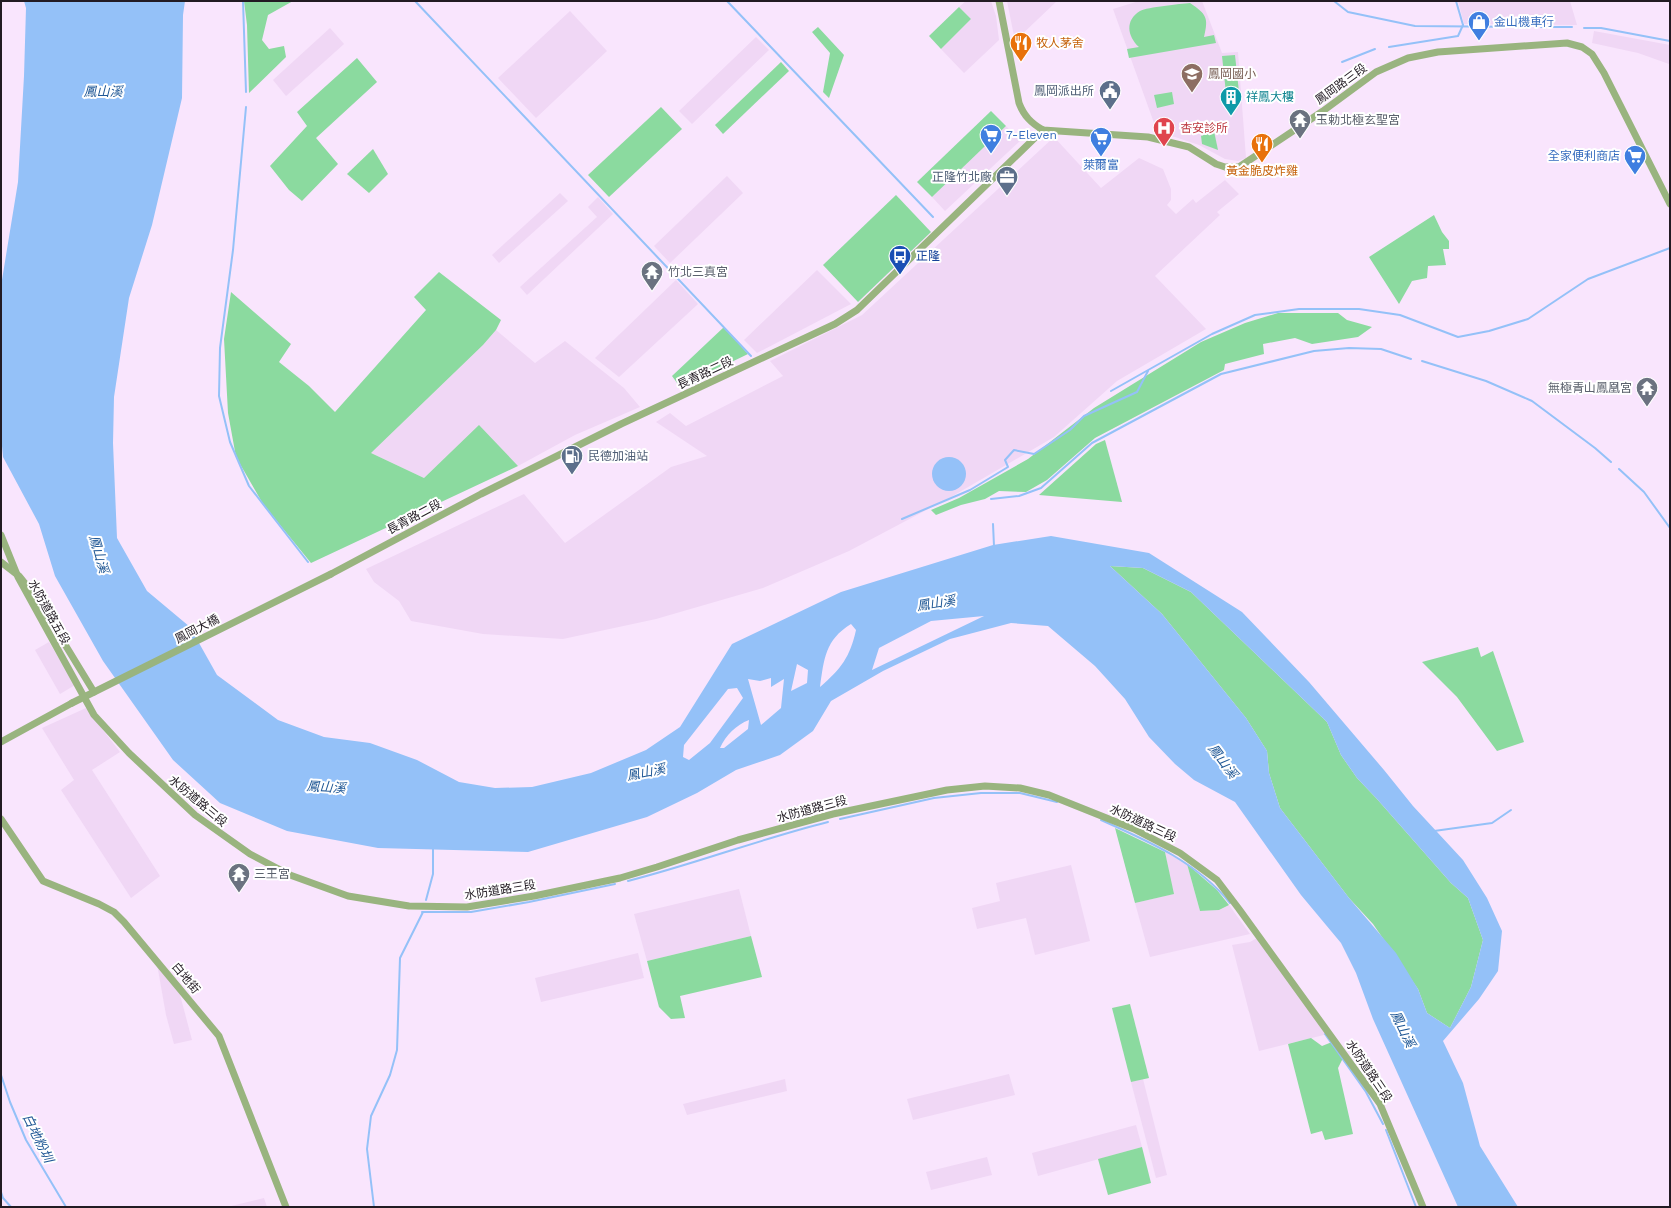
<svg xmlns="http://www.w3.org/2000/svg" width="1671" height="1208" viewBox="0 0 1671 1208" font-family="'Work Sans','Noto Sans TC',sans-serif">
	<style>
		.built { fill: #f0d7f5 }
		.green { fill: #8bda9f }
		.water { fill: #94c1f8; fill-rule: evenodd }
		.lines { fill: none; stroke-linecap: round; stroke-linejoin: round }
		.stream { stroke: #94c1f8; stroke-width: 2 }
		.minor { stroke: #99b47f; stroke-width: 7 }
		.minor-bridge { stroke: #99b47f; stroke-width: 7 }
		.labels { text-anchor: middle; dominant-baseline: central; stroke-width: 4; stroke-linejoin: round; paint-order: stroke }
		.shop-label { font-size: 12px; fill: #366cbe; stroke: #fff; text-anchor: start }
		.food-label { font-size: 12px; fill: #c56008; stroke: #fff; text-anchor: start }
		.education-label { font-size: 12px; fill: #785e54; stroke: #fff; text-anchor: start }
		.street-label { font-size: 12px; fill: #221b23; stroke: #fff }
		.service-label { font-size: 12px; fill: #4e5e75; stroke: #fff; text-anchor: end }
		.culture-label { font-size: 12px; fill: #0d838f; stroke: #fff; text-anchor: start }
		.worship-label { font-size: 12px; fill: #5b616d; stroke: #fff; text-anchor: start }
		.health-label { font-size: 12px; fill: #be3a42; stroke: #fff; text-anchor: start }
		.transit-label { font-size: 12px; fill: #164399; stroke: #fff; text-anchor: start }
		.water-label { font-size: 13px; font-style: italic; fill: #1f5795; stroke: #fff }
	</style>
	<rect width="100%" height="100%" fill="#f9e5fd"/>
	<g class="built">
		<polygon points="966,1 991,1 996,16 999,40 964,73 941,49 971,19 959,7"/>
		<polygon points="1007,1 1057,1 1015,41"/>
		<polygon points="1139,1 1202,1 1222,53 1238,52 1246,158 1238,161 1225,159 1199,145 1175,137 1158,134 1113,9"/>
		<polygon points="1458,1 1570,1 1577,25 1464,24"/>
		<polygon points="570,11 607,51 536,118 498,78"/>
		<polygon points="330,28 344,44 286,96 273,80"/>
		<polygon points="1594,31 1670,45 1669,64 1638,53 1592,43"/>
		<polygon points="756,37 769,50 692,124 679,111"/>
		<polygon points="1006,126 1020,141 945,211 932,197"/>
		<polygon points="1054,137 1101,188 1139,158 1163,169 1171,189 1171,200 1167,205 1176,214 1193,199 1196,203 1225,180 1239,194 1217,212 1220,215 1155,276 1206,329 1117,381 1054,437 951,497 849,551 763,588 656,619 563,639 483,634 411,621 399,601 374,582 366,569 524,494 565,543 671,467 707,456 656,422 670,413 686,426 783,376 770,361 862,315"/>
		<polygon points="727,176 743,193 670,263 654,246"/>
		<polygon points="560,193 568,201 499,263 492,255"/>
		<polygon points="598,197 613,214 527,295 520,287 597,217 588,207"/>
		<polygon points="817,270 851,304 757,353 744,340"/>
		<polygon points="676,280 698,304 619,377 595,358"/>
		<polygon points="496,330 535,363 565,341 624,388 640,407 575,435 518,466 479,426 424,478 371,453 483,345"/>
		<polygon points="49,642 75,685 60,694 35,650"/>
		<polygon points="86,708 120,752 92,770 160,876 131,898 61,790 74,780 42,728"/>
		<polygon points="1165,852 1187,864 1200,911 1219,910 1229,905 1250,934 1150,957 1135,903 1173,894"/>
		<polygon points="1071,865 1090,941 1035,955 1026,918 977,929 972,908 1000,901 996,883"/>
		<polygon points="739,889 751,936 647,961 634,914"/>
		<polygon points="1257,938 1328,1034 1259,1051 1232,945 1250,942"/>
		<polygon points="638,953 644,978 541,1002 535,978"/>
		<polygon points="157,964 179,991 192,1040 174,1044 166,1015"/>
		<polygon points="1009,1074 1015,1095 913,1120 907,1099"/>
		<polygon points="785,1079 787,1091 687,1115 683,1104"/>
		<polygon points="1143,1079 1167,1175 1156,1178 1131,1082"/>
		<polygon points="1136,1125 1142,1147 1038,1176 1032,1153"/>
		<polygon points="987,1157 992,1175 931,1190 926,1172"/>
		<polygon points="264,1198 267,1207 227,1207"/>
	</g>
	<g class="green">
		<polygon points="244,1 293,1 268,15 262,40 269,49 284,46 286,57 249,93 247,25"/>
		<path d="M1190,3C1206,14 1209,17 1204,37L1214,35L1216,43L1129,58L1127,49L1139,47C1127,36 1125,20 1140,11C1148,7 1180,4 1190,3Z"/>
		<polygon points="959,7 971,19 941,49 929,36"/>
		<polygon points="818,27 844,55 829,98 823,92 830,53 812,32"/>
		<polygon points="1235,55 1239,92 1226,93 1222,56"/>
		<polygon points="357,58 377,82 316,138 338,164 302,201 289,190 270,166 307,126 297,112"/>
		<polygon points="781,62 789,71 723,134 715,125"/>
		<polygon points="1172,92 1174,104 1157,108 1154,95"/>
		<polygon points="661,107 682,129 609,197 588,175"/>
		<polygon points="991,111 1006,126 932,197 917,182"/>
		<polygon points="1214,131 1218,150 1202,144 1201,136"/>
		<polygon points="373,149 388,174 369,193 347,174"/>
		<polygon points="896,195 931,232 858,302 823,265"/>
		<polygon points="1434,215 1442,232 1449,241 1449,249 1443,249 1446,265 1428,266 1427,278 1412,281 1399,304 1369,257"/>
		<polygon points="439,272 501,320 496,330 483,345 371,453 424,478 479,425 518,466 311,563 263,504 236,457 228,413 224,339 231,292 291,344 279,362 309,386 335,412 426,310 414,297"/>
		<polygon points="1278,313 1338,313 1347,320 1372,327 1358,337 1312,344 1295,338 1263,344 1264,354 1225,364 1224,370 1095,438 1047,480 1026,492 999,491 985,499 961,505 936,515 931,510 959,498 1028,459 1094,408 1201,342 1245,323"/>
		<polygon points="724,327 748,354 680,387 672,376"/>
		<polygon points="1105,440 1122,502 1039,495 1096,444"/>
		<polygon points="1110,566 1143,568 1191,592 1327,722 1341,755 1357,778 1377,799 1451,883 1468,898 1483,940 1471,987 1450,1028 1427,1013 1418,989 1373,924 1349,898 1280,808 1269,773 1267,751 1246,718 1162,614"/>
		<polygon points="1478,647 1481,657 1493,651 1524,742 1497,751 1457,697 1422,662"/>
		<polygon points="1115,828 1165,852 1174,894 1135,903"/>
		<polygon points="1187,864 1217,890 1229,905 1219,910 1200,911"/>
		<polygon points="751,936 762,977 680,996 685,1018 671,1019 659,1007 647,961"/>
		<polygon points="1130,1004 1149,1078 1131,1082 1112,1008"/>
		<polygon points="1311,1038 1322,1046 1332,1042 1343,1058 1338,1068 1353,1134 1325,1140 1322,1131 1311,1134 1288,1044"/>
		<polygon points="1142,1147 1151,1183 1108,1195 1098,1159"/>
	</g>
	<g class="water">
		<path d="M24,1H185L183,15L182,98L152,225L129,298L114,397L113,443L117,538L147,591L190,627L217,675L278,720L324,737L370,743L417,760L459,782L495,788L532,787L591,773L646,750L680,727L732,644L841,592L993,545L1051,536L1149,553L1242,612L1309,682L1384,770L1413,806L1463,860L1487,898L1502,931L1498,971L1479,999L1443,1041L1463,1083L1480,1146L1518,1207H1458L1373,1019L1356,973L1341,943L1301,895L1235,802L1194,780L1175,764L1149,737L1125,699L1095,666L1048,626L1011,623L950,639L883,671L831,701L813,731L780,755L736,770L697,793L647,817L528,852L378,848L287,831L220,803L173,760L103,661L55,576L39,524L3,457L1,435V286L18,182L24,76L26,8ZM1110,566L1143,568L1191,592L1327,722L1341,755L1357,778L1377,799L1451,883L1468,898L1483,940L1471,987L1450,1028L1427,1013L1418,989L1396,953L1349,898L1280,808L1269,773L1267,751L1246,718L1162,614ZM984,616L872,670L879,648L931,621ZM851,624L856,630C850,657 841,669 820,687C824,659 825,640 851,624ZM797,664L808,670L807,683L791,691ZM771,678V687L784,679L781,708L761,725L748,679L760,681ZM737,688L743,698L710,743L689,760L683,757L684,745L728,689ZM749,720L748,729L724,748H720C726,735 736,725 749,720Z"/>
		<circle cx="949" cy="474" r="17"/>
	</g>
	<g class="lines">
		<g class="stream">
			<polyline points="243,1 246,92"/>
			<polyline points="415,1 751,356"/>
			<polyline points="727,1 933,217"/>
			<polyline points="1334,1 1348,12 1415,26 1529,27"/>
			<polyline points="1456,1 1463,25"/>
			<polyline points="1541,27 1572,27"/>
			<polyline points="1584,28 1601,28 1670,41"/>
			<polyline points="1389,47 1458,36 1463,25"/>
			<polyline points="1342,62 1375,49"/>
			<polyline points="246,107 233,250 220,348 219,396 230,442 249,486 308,562"/>
			<polyline points="1422,361 1486,381 1532,401 1595,448 1611,462"/>
			<polyline points="1111,391 1212,334 1255,315 1299,309 1359,309 1400,315 1458,337 1489,331 1528,319 1588,279 1670,248"/>
			<polyline points="1619,469 1644,492 1670,528"/>
			<polyline points="991,499 1019,496 1041,488 1092,443 1221,374 1314,351 1349,348 1381,349 1411,359"/>
			<polyline points="902,519 970,490 1008,467 1005,460 1014,450 1034,454 1070,430 1084,416 1137,392 1148,371"/>
			<polyline points="993,524 994,546"/>
			<polyline points="840,819 934,798 981,793 1020,793 1057,802"/>
			<path d="M1101,820C1148,841 1197,862 1230,903"/>
			<polyline points="1434,831 1492,823 1511,810"/>
			<path d="M628,881C695,864 760,839 828,822"/>
			<polyline points="426,900 433,874 433,847"/>
			<polyline points="422,912 471,912 529,902 615,884"/>
			<polyline points="1325,1034 1366,1092 1383,1124"/>
			<polyline points="1,1075 10,1102 26,1140 66,1207"/>
			<polyline points="1386,1130 1416,1207"/>
			<polyline points="1,1192 3,1198 11,1207"/>
			<polyline points="374,1207 367,1149 371,1116 390,1075 397,1050 400,958 423,912"/>
		</g>
		<g class="minor">
			<path d="M999,1L1019,103C1024,116 1031,123 1043,130L1148,137L1189,147L1216,164L1225,167H1239L1323,111L1376,72L1408,58L1438,52L1567,43L1582,47L1592,54L1604,73L1670,204"/>
			<polyline points="1,535 18,577 94,715 129,753 195,815 250,854 290,875 348,896 409,906 467,907 534,896 620,878 657,867 738,840 833,814 947,790 985,786 1020,788 1049,795 1134,829 1180,853 1217,880 1239,909 1380,1104 1423,1207"/>
			<polyline points="331,574 481,494 621,424 835,324 857,310 1043,130"/>
			<polyline points="1,742 72,703"/>
			<polyline points="1,819 43,881 99,904 114,912 124,922 219,1036 286,1207"/>
		</g>
		<g class="minor-bridge">
			<polyline points="1,562 19,576 36,597 94,692"/>
			<polyline points="72,703 331,574"/>
		</g>
	</g>
	<defs>
		<g id="shop-pin" transform="scale(1.15)"><path d="M0 17L-7.5 6A9.5 9.5 0 1 1 7.5 6Z" fill="#3f7fe0" stroke="#fff"/><path d="M-5-2.5h2.3a2.7 3.5 0 0 1 5.4 0H5L5.5 6h-11ZM-1.5-2.5h3a1.5 2.3 0 0 0-3 0Z" fill="#fff"/></g>
		<g id="restaurant-pin" transform="scale(1.15)"><path d="M0 17L-7.5 6A9.5 9.5 0 1 1 7.5 6Z" fill="#e8710a" stroke="#fff"/><path d="M-5-6h1v4h1v-4h1v4h1v-4h1v5L-1.5 .5V6h-2V.5L-5-1ZM5-6V6H3V1.5H1.5Q1.5-4 5-6Z" fill="#fff"/></g>
		<g id="school-pin" transform="scale(1.15)"><path d="M0 17L-7.5 6A9.5 9.5 0 1 1 7.5 6Z" fill="#8d6e63" stroke="#fff"/><path d="M0-5L7-2L0 1L-7-2ZM-4 1L0 2.5L4 1V4Q0 6-4 4Z" fill="#fff"/></g>
		<g id="civic-pin" transform="scale(1.15)"><path d="M0 17L-7.5 6A9.5 9.5 0 1 1 7.5 6Z" fill="#5c6f8a" stroke="#fff"/><path d="M-.6-6.5H3V-4.5H.6V-3L4-1V1h2V6H-6V1h2V-1L-.6-3ZM-1.2 2.5V6h2.4V2.5Z" fill="#fff"/></g>
		<g id="building-pin" transform="scale(1.15)"><path d="M0 17L-7.5 6A9.5 9.5 0 1 1 7.5 6Z" fill="#0f9aa8" stroke="#fff"/><path d="M-4-6H4V6H1V3H-1V6H-4ZM-2.5-4.3h1.7v1.8h-1.7ZM.8-4.3h1.7v1.8H.8ZM-2.5-1h1.7V.8h-1.7ZM.8-1h1.7V.8H.8Z" fill="#fff"/></g>
		<g id="temple-pin" transform="scale(1.15)"><path d="M0 17L-7.5 6A9.5 9.5 0 1 1 7.5 6Z" fill="#6b7280" stroke="#fff"/><path d="M0-6L5-2H3V0L6.5 2.5H4V6H1.5V3h-3V6H-4V2.5H-6.5L-3 0V-2H-5Z" fill="#fff"/></g>
		<g id="hospital-pin" transform="scale(1.15)"><path d="M0 17L-7.5 6A9.5 9.5 0 1 1 7.5 6Z" fill="#e0444e" stroke="#fff"/><path d="M-5-5h3v3.5h4V-5h3V5h-3V1.5h-4V5h-3Z" fill="#fff"/></g>
		<g id="supermarket-pin" transform="scale(1.15)"><path d="M0 17L-7.5 6A9.5 9.5 0 1 1 7.5 6Z" fill="#3f7fe0" stroke="#fff"/><path d="M-6-5.5h2.5l.6 2H6L4.5 2H-2.5L-4.4-4H-6ZM-1.5 3.2a1.3 1.3 0 1 0 .1 0ZM3 3.2a1.3 1.3 0 1 0 .1 0Z" fill="#fff"/></g>
		<g id="office-pin" transform="scale(1.15)"><path d="M0 17L-7.5 6A9.5 9.5 0 1 1 7.5 6Z" fill="#5c6f8a" stroke="#fff"/><path d="M-6-3h4V-5.5h4V-3h4V5H-6ZM-1-4.5V-3h2v-1.5ZM-6 0V1H6V0Z" fill="#fff"/></g>
		<g id="bus-pin" transform="scale(1.15)"><path d="M0 17L-7.5 6A9.5 9.5 0 1 1 7.5 6Z" fill="#1a4fb4" stroke="#fff"/><path d="M-5-6H5V4H4V6H2V4H-2V6H-4V4H-5ZM-3.5-4V0h7V-4ZM-3.5 1.2v1.5H-2V1.2ZM2 1.2v1.5H3.5V1.2Z" fill="#fff"/></g>
		<g id="fuel-pin" transform="scale(1.15)"><path d="M0 17L-7.5 6A9.5 9.5 0 1 1 7.5 6Z" fill="#5c6f8a" stroke="#fff"/><path d="M-5.5-6h7V0h2V4h1.3V-2.5L3-4.5l.8-.8L6-3V5H2.5V1h-1V6h-7ZM-4.2-4.7v3.2H.2V-4.7Z" fill="#fff"/></g>
	</defs>
	<g fill-rule="evenodd">
		<use href="#shop-pin" x="1479" y="22"/>
		<use href="#restaurant-pin" x="1021" y="43"/>
		<use href="#school-pin" x="1192" y="74"/>
		<use href="#civic-pin" x="1110" y="91"/>
		<use href="#building-pin" x="1231" y="97"/>
		<use href="#temple-pin" x="1300" y="120"/>
		<use href="#hospital-pin" x="1164" y="128"/>
		<use href="#supermarket-pin" x="991" y="135"/>
		<use href="#supermarket-pin" x="1101" y="138"/>
		<use href="#restaurant-pin" x="1262" y="144"/>
		<use href="#supermarket-pin" x="1635" y="156"/>
		<use href="#office-pin" x="1007" y="177"/>
		<use href="#bus-pin" x="900" y="256"/>
		<use href="#temple-pin" x="652" y="272"/>
		<use href="#temple-pin" x="1647" y="388"/>
		<use href="#fuel-pin" x="572" y="456"/>
		<use href="#temple-pin" x="239" y="874"/>
	</g>
	<g class="labels">
		<g class="shop-label">
			<text x="1494" y="22">金山機車行</text>
			<text x="1006" y="135">7-Eleven</text>
			<text x="1620" y="156" text-anchor="end">全家便利商店</text>
			<text x="1101" y="165" text-anchor="middle">萊爾富</text>
		</g>
		<g class="food-label">
			<text x="1036" y="43">牧人茅舍</text>
			<text x="1262" y="171" text-anchor="middle">黃金脆皮炸雞</text>
		</g>
		<g class="education-label">
			<text x="1208" y="74">鳳岡國小</text>
		</g>
		<g class="street-label">
			<text transform="translate(1341 84) rotate(-36)">鳳岡路三段</text>
			<text transform="translate(705 373) rotate(-25)">長青路二段</text>
			<text transform="translate(414 517) rotate(-28)">長青路二段</text>
			<text transform="translate(49 612) rotate(61)">水防道路五段</text>
			<text transform="translate(197 629) rotate(-27)">鳳岡大橋</text>
			<text transform="translate(198 801) rotate(40)">水防道路三段</text>
			<text transform="translate(812 809) rotate(-15)">水防道路三段</text>
			<text transform="translate(1143 823) rotate(25)">水防道路三段</text>
			<text transform="translate(500 890) rotate(-9)">水防道路三段</text>
			<text transform="translate(186 978) rotate(50)">白地街</text>
			<text transform="translate(1369 1071) rotate(56)">水防道路三段</text>
		</g>
		<g class="service-label">
			<text x="1094" y="91">鳳岡派出所</text>
			<text x="992" y="177">正隆竹北廠</text>
			<text x="588" y="456" text-anchor="start">民德加油站</text>
		</g>
		<g class="culture-label">
			<text x="1246" y="97">祥鳳大樓</text>
		</g>
		<g class="worship-label">
			<text x="1316" y="120">玉勅北極玄聖宮</text>
			<text x="668" y="272">竹北三真宮</text>
			<text x="1632" y="388" text-anchor="end">無極青山鳳凰宮</text>
			<text x="254" y="874">三王宮</text>
		</g>
		<g class="health-label">
			<text x="1180" y="128">杏安診所</text>
		</g>
		<g class="transit-label">
			<text x="916" y="256">正隆</text>
		</g>
		<g class="water-label">
			<text x="103" y="91">鳳山溪</text>
			<text transform="translate(99 554) rotate(74)">鳳山溪</text>
			<text transform="translate(936 603) rotate(-9)">鳳山溪</text>
			<text transform="translate(1223 761) rotate(53)">鳳山溪</text>
			<text transform="translate(646 772) rotate(-11)">鳳山溪</text>
			<text transform="translate(326 787) rotate(4)">鳳山溪</text>
			<text transform="translate(1403 1029) rotate(64)">鳳山溪</text>
			<text transform="translate(38 1138) rotate(64)">白地粉圳</text>
		</g>
	</g>
	<rect width="1671" height="1208" fill="none" stroke="#221b23" stroke-width="4"/>
</svg>
